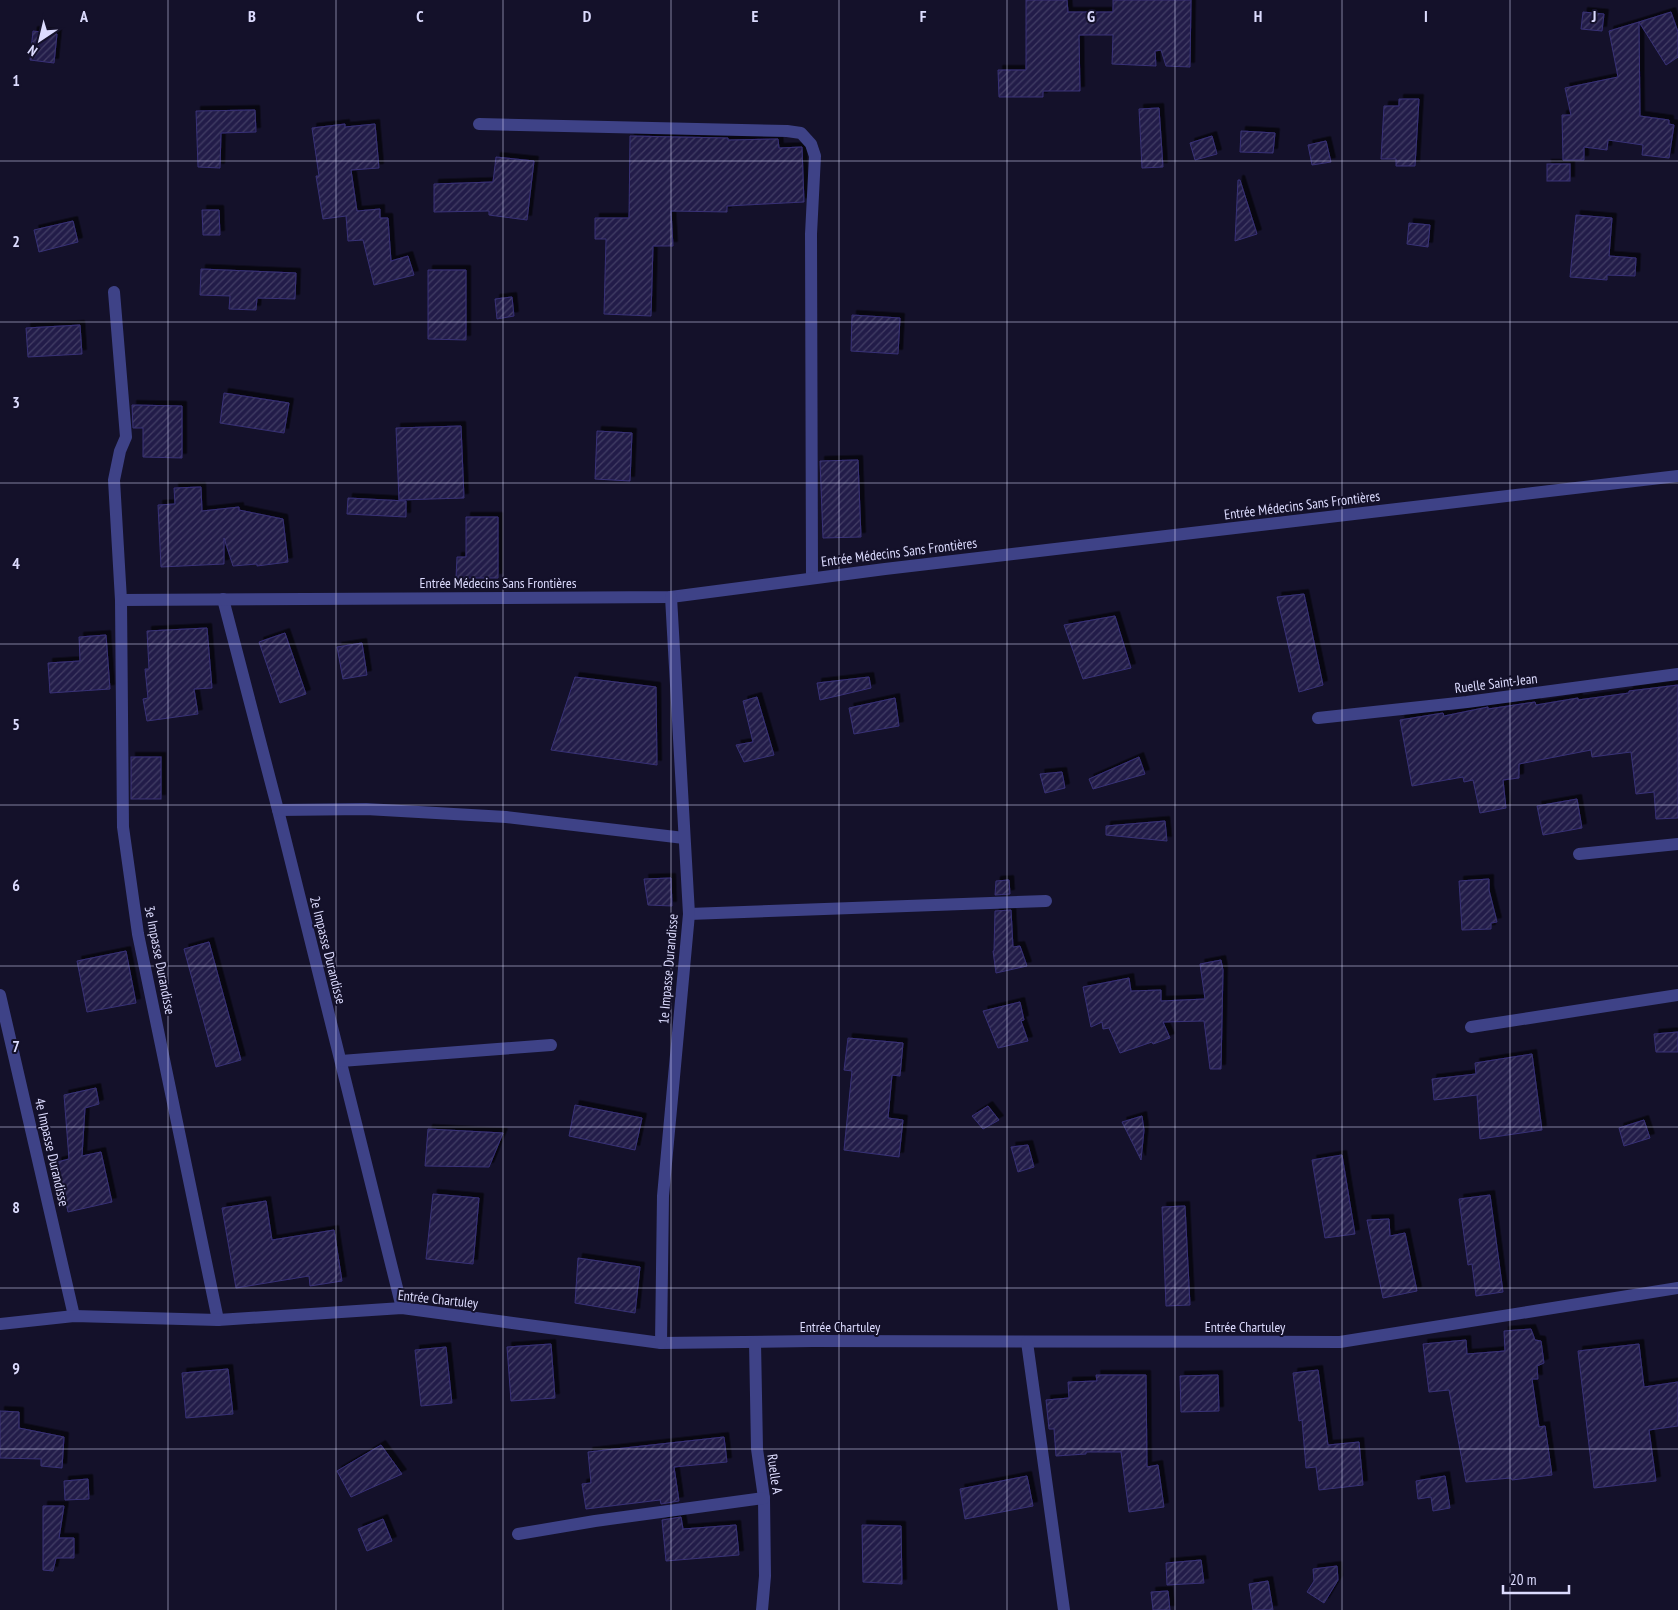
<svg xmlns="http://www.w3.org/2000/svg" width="1678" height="1610" viewBox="0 0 1678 1610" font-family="'PT Sans Narrow',sans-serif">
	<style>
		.building { fill: url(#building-hatch); stroke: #383176; filter: url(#shadow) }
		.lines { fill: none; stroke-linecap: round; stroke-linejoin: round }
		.minor { stroke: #3e4287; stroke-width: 12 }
		.grid { fill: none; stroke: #dcdbfe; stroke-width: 1; stroke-opacity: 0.55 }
		.labels { text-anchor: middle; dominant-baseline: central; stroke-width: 4; stroke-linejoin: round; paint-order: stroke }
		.street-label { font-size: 14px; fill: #dcdbfe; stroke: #14112a }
		.grid-label { font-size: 16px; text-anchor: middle; font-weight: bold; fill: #dcdbfe; stroke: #14112a; stroke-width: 4; stroke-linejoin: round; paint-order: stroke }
	</style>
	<defs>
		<pattern id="building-hatch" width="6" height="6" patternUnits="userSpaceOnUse" patternTransform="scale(1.25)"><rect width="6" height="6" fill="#231e4a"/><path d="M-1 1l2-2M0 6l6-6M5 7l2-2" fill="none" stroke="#423e65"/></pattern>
		<filter id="shadow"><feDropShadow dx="4.5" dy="-4.5" stdDeviation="0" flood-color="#0009"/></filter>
	</defs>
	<rect width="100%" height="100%" fill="#14112a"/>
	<g class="building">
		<polygon points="1026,0 1067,0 1068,12 1113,12 1113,0 1191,0 1190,67 1166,66 1161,50 1155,51 1156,66 1112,64 1113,35 1079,35 1080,91 1043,91 1043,97 999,97 998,70 1026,70"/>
		<polygon points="1583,12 1604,14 1602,31 1581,29"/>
		<polygon points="1671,12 1678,32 1678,57 1666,65 1639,22"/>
		<polygon points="1639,22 1640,116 1669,120 1669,124 1674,125 1669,158 1642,155 1643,145 1608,140 1607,150 1584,147 1584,160 1563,160 1562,115 1571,115 1565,88 1618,77 1609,31"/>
		<polygon points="33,31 57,34 54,63 30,60"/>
		<polygon points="1399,99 1419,99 1415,166 1396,166 1396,159 1381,159 1384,106 1399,106"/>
		<polygon points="1159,108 1163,167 1142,168 1139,109"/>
		<polygon points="255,110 256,132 221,133 220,168 198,167 196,111"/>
		<polygon points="345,124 345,127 375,124 379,168 351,170 357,211 380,209 380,218 388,218 391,261 408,256 414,275 374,285 363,240 348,241 346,216 323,219 316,176 319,176 312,128"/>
		<polygon points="1241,131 1275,133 1273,153 1240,152"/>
		<polygon points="630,136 728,138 728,140 778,139 779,148 802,147 804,202 727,206 727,212 671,211 673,246 653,246 651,316 604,314 606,239 595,239 595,218 629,218"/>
		<polygon points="1212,136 1217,154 1195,160 1190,143"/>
		<polygon points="1326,141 1331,162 1312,165 1308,145"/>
		<polygon points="496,157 534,161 527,220 489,215 489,211 434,212 434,184 493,182"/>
		<rect x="1547" y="164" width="23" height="17"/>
		<polygon points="1238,180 1240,180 1257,234 1235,241"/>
		<polygon points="202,210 219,210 220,235 203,235"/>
		<polygon points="1576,215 1612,218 1609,256 1636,258 1635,276 1607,275 1607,280 1570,277"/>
		<polygon points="73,221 78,242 39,252 34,230"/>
		<polygon points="1409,223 1430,225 1428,247 1407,244"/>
		<polygon points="201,269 296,273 295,299 257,298 256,310 229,309 230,296 200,295"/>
		<polygon points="428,270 466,270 466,340 428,339"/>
		<polygon points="512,297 514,316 497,319 495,299"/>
		<polygon points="852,315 900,318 898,354 851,351"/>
		<polygon points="80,325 82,354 28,357 26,328"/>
		<polygon points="224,393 289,403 284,433 220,423"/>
		<polygon points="132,405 182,406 182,458 143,457 143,428 133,428"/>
		<polygon points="461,426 464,498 399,500 396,428"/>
		<polygon points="597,431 632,433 630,481 595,479"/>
		<polygon points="858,460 861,537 823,538 820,461"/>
		<polygon points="201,487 202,511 239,507 239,510 283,519 288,562 257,566 257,564 233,566 224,538 224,564 161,567 158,505 175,504 174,488"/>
		<polygon points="348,498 406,501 406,517 347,514"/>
		<polygon points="466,517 498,517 498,578 456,578 457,557 466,557"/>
		<polygon points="1304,594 1323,685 1299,692 1277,597"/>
		<polygon points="1115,616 1131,668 1083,679 1064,625"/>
		<polygon points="207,628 212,688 194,689 198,714 147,721 143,699 148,698 145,669 149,669 147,631"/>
		<polygon points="285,633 306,694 280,703 259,642"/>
		<polygon points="106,635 110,689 50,693 48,663 80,661 79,637"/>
		<polygon points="362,643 367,675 343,679 337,647"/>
		<polygon points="575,677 656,687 657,765 551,750"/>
		<polygon points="869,677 871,688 820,700 817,683"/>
		<polygon points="1678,685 1678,818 1656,819 1654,792 1636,794 1631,752 1592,757 1591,750 1519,764 1519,778 1503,780 1506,808 1480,813 1473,780 1464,782 1463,777 1412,786 1400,720 1443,713 1444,716 1488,707 1488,709 1535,702 1536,705 1578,698 1578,700 1629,693 1629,691"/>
		<polygon points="757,697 774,755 744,762 736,745 753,742 743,701"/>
		<polygon points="895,698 899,726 854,734 849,708"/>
		<rect x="131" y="757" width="30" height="42"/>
		<polygon points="1139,757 1145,774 1093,789 1089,779"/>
		<polygon points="1062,772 1065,788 1045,793 1040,774"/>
		<polygon points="1577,799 1582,828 1543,835 1537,806"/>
		<polygon points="1165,821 1167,841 1106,835 1106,826"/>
		<polygon points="671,878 672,906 648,905 644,879"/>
		<polygon points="1489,879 1489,890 1497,922 1491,923 1491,929 1462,930 1459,881"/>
		<polygon points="1009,880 1010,894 995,895 996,881"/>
		<polygon points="1011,910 1013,947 1020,946 1027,966 996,973 993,951 994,951 995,911"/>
		<polygon points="209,942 241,1060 216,1067 184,949"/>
		<polygon points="126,951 136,1003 87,1012 77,961"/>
		<polygon points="1221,960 1223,970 1221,1069 1210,1069 1204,1021 1163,1022 1170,1038 1153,1044 1152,1042 1120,1053 1109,1028 1103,1029 1102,1022 1091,1027 1083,987 1129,978 1131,991 1161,990 1161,1001 1205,999 1200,964"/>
		<polygon points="1020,1002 1024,1020 1021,1021 1028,1041 998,1048 983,1011"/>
		<polygon points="1678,1032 1678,1052 1656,1052 1654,1034"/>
		<polygon points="848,1038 903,1043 900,1076 892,1075 888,1118 903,1120 899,1157 844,1150 852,1071 844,1070"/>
		<polygon points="1532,1054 1542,1130 1480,1139 1477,1095 1434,1100 1432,1079 1476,1074 1475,1063"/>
		<polygon points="96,1088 99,1104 85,1108 82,1156 101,1152 112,1202 68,1212 57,1162 69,1159 64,1095"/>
		<polygon points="575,1105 642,1118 635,1150 569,1136"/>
		<polygon points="988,1106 999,1120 983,1129 972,1116"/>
		<polygon points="1142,1116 1144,1130 1141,1160 1122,1122"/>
		<polygon points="1644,1120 1650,1138 1624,1146 1619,1128"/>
		<polygon points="428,1129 503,1133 489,1167 425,1166"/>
		<polygon points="1028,1145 1034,1167 1018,1172 1011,1147"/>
		<polygon points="1342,1155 1355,1234 1325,1238 1312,1160"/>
		<polygon points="433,1194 479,1198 473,1264 426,1259"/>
		<polygon points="1490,1195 1503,1292 1476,1296 1472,1264 1468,1265 1459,1199"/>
		<polygon points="266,1201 272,1240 334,1230 342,1281 310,1286 309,1276 236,1288 222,1208"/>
		<polygon points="1185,1206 1190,1305 1166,1306 1162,1207"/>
		<polygon points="1389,1219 1390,1236 1405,1233 1417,1291 1383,1298 1367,1220"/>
		<polygon points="578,1258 640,1267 635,1313 575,1303"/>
		<polygon points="1531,1329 1535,1340 1541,1341 1544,1363 1537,1366 1538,1379 1532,1379 1539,1427 1545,1426 1552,1475 1512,1480 1511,1478 1466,1482 1449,1390 1429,1392 1423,1344 1466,1340 1467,1354 1505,1351 1504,1331"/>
		<polygon points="551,1344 555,1398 511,1401 507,1347"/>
		<polygon points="1639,1344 1644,1387 1678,1382 1678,1426 1649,1430 1656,1481 1594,1488 1578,1351"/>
		<polygon points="446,1347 452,1403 421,1406 415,1350"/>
		<polygon points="228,1369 233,1414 186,1418 182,1373"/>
		<polygon points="1318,1370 1328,1445 1359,1442 1363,1485 1319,1490 1316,1467 1306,1468 1302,1420 1299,1421 1293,1373"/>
		<polygon points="1096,1375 1146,1375 1147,1467 1158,1465 1164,1507 1129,1512 1121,1452 1086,1452 1086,1454 1056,1456 1054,1429 1049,1429 1046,1400 1069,1398 1068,1382 1097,1381"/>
		<polygon points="1218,1375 1219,1411 1181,1412 1180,1376"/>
		<polygon points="0,1411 19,1412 19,1428 64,1437 62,1468 41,1466 41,1459 0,1458"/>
		<polygon points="724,1437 727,1462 674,1467 679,1501 661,1504 660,1500 586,1509 582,1484 591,1483 588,1452"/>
		<polygon points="381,1445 402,1474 351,1497 337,1471"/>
		<polygon points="1027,1476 1033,1506 965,1519 960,1489"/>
		<polygon points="1445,1476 1450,1508 1433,1511 1431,1497 1418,1499 1416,1481"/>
		<polygon points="88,1479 89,1499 65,1500 64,1481"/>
		<polygon points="43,1506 64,1506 59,1538 74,1538 74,1558 56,1558 53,1571 43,1570"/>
		<polygon points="681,1517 683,1529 736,1525 739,1555 666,1561 662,1520"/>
		<polygon points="383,1519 392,1541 367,1551 358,1529"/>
		<polygon points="862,1525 901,1526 902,1584 863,1582"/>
		<polygon points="1201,1560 1204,1583 1167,1585 1166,1563"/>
		<polygon points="1337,1566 1338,1580 1324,1603 1307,1592 1314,1581 1313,1569"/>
		<polygon points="1268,1581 1273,1610 1253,1610 1249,1584"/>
		<polygon points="1168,1591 1170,1610 1153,1610 1151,1592"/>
	</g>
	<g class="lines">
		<g class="minor">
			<polyline points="479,124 787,131 801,133 811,144 815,156 811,234 812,578"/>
			<polyline points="114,292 126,437 120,451 114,480 121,600 123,827 138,934 218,1320"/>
			<polyline points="223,599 278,810 402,1308"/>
			<polyline points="121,600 671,597 885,569 1678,476"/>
			<polyline points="1318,718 1467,702 1678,674"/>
			<polyline points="278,810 366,809 506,817 684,838"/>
			<polyline points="1579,854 1678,844"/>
			<polyline points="689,914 1046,901"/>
			<polyline points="0,995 74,1316"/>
			<polyline points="1471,1027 1678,995"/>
			<polyline points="341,1061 551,1045"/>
			<polyline points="0,1324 74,1316 218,1320 402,1308 661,1343 813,1341 1340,1342 1678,1288"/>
			<polyline points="755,1342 757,1449 764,1498 765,1576 762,1610"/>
			<polyline points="1027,1342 1064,1610"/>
			<polyline points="661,1343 663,1196 689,914 671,597"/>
			<polyline points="518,1534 595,1521 764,1498"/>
		</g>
	</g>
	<path class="grid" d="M168,0V1610M336,0V1610M503,0V1610M671,0V1610M839,0V1610M1007,0V1610M1175,0V1610M1342,0V1610M1510,0V1610M0,161H1678M0,322H1678M0,483H1678M0,644H1678M0,805H1678M0,966H1678M0,1127H1678M0,1288H1678M0,1449H1678"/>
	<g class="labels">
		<g class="street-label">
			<text transform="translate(1302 505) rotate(-7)">Entrée Médecins Sans Frontières</text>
			<text transform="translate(899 552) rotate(-7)">Entrée Médecins Sans Frontières</text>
			<text x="498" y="583">Entrée Médecins Sans Frontières</text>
			<text transform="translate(1496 683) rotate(-7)">Ruelle Saint-Jean</text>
			<text transform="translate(328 950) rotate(76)">2e Impasse Durandisse</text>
			<text transform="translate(160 960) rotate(79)">3e Impasse Durandisse</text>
			<text transform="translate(668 969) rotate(-85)">1e Impasse Durandisse</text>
			<text transform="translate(52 1152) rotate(77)">4e Impasse Durandisse</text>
			<text transform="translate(438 1299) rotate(6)">Entrée Chartuley</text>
			<text x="840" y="1327">Entrée Chartuley</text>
			<text x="1245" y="1327">Entrée Chartuley</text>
			<text transform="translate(775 1474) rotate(82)">Ruelle A</text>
		</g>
	</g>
	<g class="grid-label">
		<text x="84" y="22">A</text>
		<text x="252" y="22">B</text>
		<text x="420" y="22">C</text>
		<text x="587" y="22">D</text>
		<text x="755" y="22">E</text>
		<text x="923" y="22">F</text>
		<text x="1091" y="22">G</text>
		<text x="1258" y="22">H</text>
		<text x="1426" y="22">I</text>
		<text x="1594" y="22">J</text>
		<text x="16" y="86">1</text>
		<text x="16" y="247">2</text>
		<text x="16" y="408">3</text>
		<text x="16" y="569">4</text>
		<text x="16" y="730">5</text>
		<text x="16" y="891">6</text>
		<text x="16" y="1052">7</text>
		<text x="16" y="1213">8</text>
		<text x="16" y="1374">9</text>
	</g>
	<g transform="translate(40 40) rotate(215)" stroke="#14112a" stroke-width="4" paint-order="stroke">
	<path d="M0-4L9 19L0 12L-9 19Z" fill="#dcdbfe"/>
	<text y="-8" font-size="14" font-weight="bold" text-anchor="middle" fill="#dcdbfe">N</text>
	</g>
	<path d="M1503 1585v8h66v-8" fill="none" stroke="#dcdbfe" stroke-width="2.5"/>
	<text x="1510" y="1585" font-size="15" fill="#dcdbfe" stroke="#14112a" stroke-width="4" paint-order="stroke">20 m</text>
</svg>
